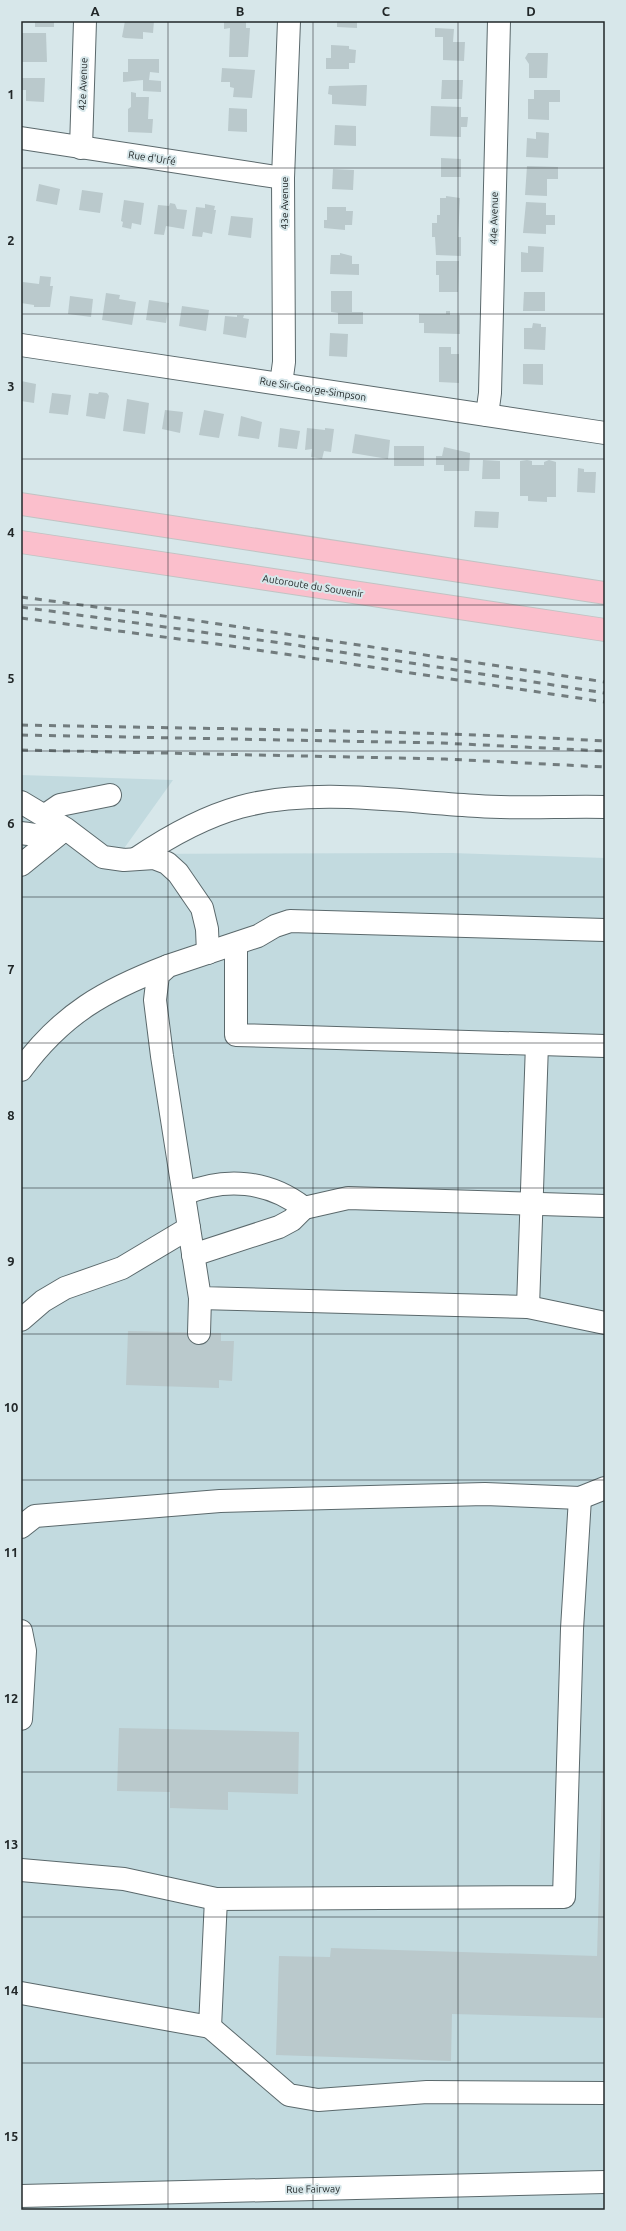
<svg xmlns="http://www.w3.org/2000/svg" width="626" height="2231" viewBox="0 0 626 2231" font-family="Ubuntu,sans-serif">
	<style>
		.built { fill: #c2dadf }
		.building { fill: #bac9cc }
		.lines { fill: none; stroke-linecap: round; stroke-linejoin: round }
		.minor-casing { stroke: #5b696c; stroke-width: 24 }
		.highway-casing { stroke: #c1c3c3; stroke-width: 24 }
		.minor { stroke: #fff; stroke-width: 22 }
		.highway { stroke: #fbbfcc; stroke-width: 22 }
		.rail { stroke: #727c7e; stroke-width: 3; stroke-dasharray: 7 7; stroke-linecap: butt }
		.grid { fill: none; stroke: #212728; stroke-width: 1; stroke-opacity: 0.55 }
		.labels { text-anchor: middle; dominant-baseline: central; stroke-width: 4; stroke-linejoin: round; paint-order: stroke }
		.street-label { font-size: 10px; fill: #212728; stroke: #d7e7ea }
		.neatline { fill: none; stroke: #212728; stroke-width: 1.5 }
		.grid-label { font-size: 13px; text-anchor: middle; font-weight: bold; fill: #212728 }
	</style>
	<rect width="100%" height="100%" fill="#d7e7ea"/>
	<polygon class="built" points="21,775 173,780 120,854 452,853 605,858 605,2210 21,2210"/>
	<g class="building">
		<rect x="35" y="21" width="19" height="6"/>
		<polygon points="125,21 154,21 153,33 143,32 143,39 125,38 122,37"/>
		<polygon points="224,21 246,21 246,28 250,28 248,57 229,57 230,28 224,29"/>
		<polygon points="337,21 357,21 357,28 337,27"/>
		<polygon points="435,28 454,29 453,42 465,42 464,61 443,60 443,37 435,37"/>
		<polygon points="22,33 46,33 47,62 22,62"/>
		<polygon points="331,45 349,46 349,49 356,50 355,63 349,63 349,69 326,69 326,58 331,58"/>
		<polygon points="528,53 548,53 547,78 529,78 529,64 525,58"/>
		<polygon points="128,59 159,59 159,73 150,72 149,80 161,81 161,92 143,91 143,80 123,82 123,72 128,72"/>
		<polygon points="222,68 255,70 252,98 233,97 234,88 230,87 230,82 221,82"/>
		<polygon points="21,78 45,78 44,102 26,101 26,90 21,90"/>
		<polygon points="442,80 463,80 462,99 441,99"/>
		<polygon points="364,85 367,85 366,106 332,104 332,95 328,94 329,86"/>
		<polygon points="534,90 560,90 560,102 549,102 549,120 528,119 528,99 534,99"/>
		<polygon points="131,92 136,93 136,97 149,97 148,119 153,119 152,133 128,132 128,109 131,107"/>
		<polygon points="431,106 461,107 461,117 468,117 467,127 461,127 461,137 430,136"/>
		<polygon points="229,108 247,109 247,132 228,131"/>
		<polygon points="335,125 356,126 356,146 334,145"/>
		<polygon points="536,132 549,133 548,158 526,157 527,138 536,139"/>
		<polygon points="441,158 461,159 461,177 441,177"/>
		<polygon points="527,166 558,167 558,179 547,179 547,196 525,195"/>
		<polygon points="333,169 354,170 353,190 332,189"/>
		<polygon points="39,184 60,189 57,205 36,201"/>
		<polygon points="82,190 103,193 100,213 79,210"/>
		<polygon points="446,196 460,198 458,237 461,237 461,256 436,255 435,237 432,237 432,223 437,223 437,215 440,215 440,198 446,198"/>
		<polygon points="124,200 144,203 141,225 132,223 131,229 122,227 123,222 121,221"/>
		<polygon points="526,202 546,203 546,215 555,215 555,225 546,225 546,234 523,233"/>
		<polygon points="170,203 175,204 177,209 187,210 184,229 166,226 164,235 154,234 158,205 169,206"/>
		<polygon points="205,204 215,206 214,210 216,210 212,234 203,232 202,237 192,236 196,207 205,208"/>
		<polygon points="327,207 346,207 346,211 353,211 352,225 345,225 345,230 324,228 324,220 327,220"/>
		<polygon points="231,216 253,218 251,238 228,235"/>
		<polygon points="528,246 544,247 543,272 521,272 521,252 528,253"/>
		<polygon points="340,253 352,256 352,264 359,264 359,275 330,274 331,255 340,255"/>
		<polygon points="436,261 459,261 458,292 439,292 439,275 436,275"/>
		<polygon points="40,276 51,277 50,286 53,286 50,307 34,307 34,305 21,303 23,282 39,284"/>
		<polygon points="331,291 352,291 352,312 363,312 363,324 338,324 338,313 331,312"/>
		<polygon points="524,292 545,292 545,311 523,311"/>
		<polygon points="106,293 120,295 119,299 136,302 132,325 102,320"/>
		<polygon points="70,296 93,299 91,317 68,314"/>
		<polygon points="149,300 169,303 166,323 146,320"/>
		<polygon points="182,306 209,310 206,331 179,326"/>
		<polygon points="446,311 450,311 450,315 460,315 460,334 424,333 424,323 419,323 419,314 446,314"/>
		<polygon points="237,315 244,315 243,318 249,319 246,338 223,334 225,316 237,317"/>
		<polygon points="533,323 541,324 541,327 546,327 545,350 524,349 524,328 532,328"/>
		<polygon points="330,333 348,334 347,357 329,356"/>
		<polygon points="439,347 451,347 451,354 459,354 459,383 439,382"/>
		<polygon points="523,364 543,364 543,385 523,384"/>
		<polygon points="21,381 36,384 34,403 21,401"/>
		<polygon points="99,392 107,393 109,396 105,419 86,416 89,393 98,394"/>
		<polygon points="52,393 71,395 68,415 49,413"/>
		<polygon points="127,399 149,403 145,434 123,431"/>
		<polygon points="165,410 183,412 180,433 162,429"/>
		<polygon points="204,410 224,414 219,438 199,435"/>
		<polygon points="241,416 262,422 259,439 238,436"/>
		<polygon points="280,428 300,431 297,449 278,447"/>
		<polygon points="307,428 325,430 325,428 334,429 331,452 324,451 322,459 311,457 312,449 305,450"/>
		<polygon points="355,434 390,440 388,459 352,453"/>
		<rect x="394" y="446" width="30" height="20"/>
		<polygon points="444,447 470,453 469,471 444,471 444,465 436,465 436,456 442,456"/>
		<polygon points="483,460 500,461 500,479 482,479"/>
		<polygon points="527,460 532,461 532,465 544,465 544,462 549,460 556,462 556,497 547,497 547,502 528,501 528,496 520,496 520,461"/>
		<polygon points="578,468 584,469 584,472 596,472 595,493 577,492"/>
		<polygon points="475,511 499,512 498,528 474,527"/>
		<polygon points="128,1331 221,1333 221,1341 234,1341 232,1381 219,1380 219,1388 126,1385"/>
		<polygon points="604,1713 605,2018 452,2014 451,2061 276,2055 279,1956 330,1957 331,1948 597,1956"/>
		<polygon points="119,1728 299,1732 298,1794 228,1792 228,1810 170,1808 170,1792 117,1791"/>
	</g>
	<g class="lines">
		<g class="minor-casing">
			<g id="minor">
				<polyline points="21,138 283,178"/>
				<polyline points="81,148 85,21"/>
				<polyline points="21,345 605,433"/>
				<polyline points="281,384 284,362 283,178 289,21"/>
				<polyline points="487,415 490,393 499,21"/>
				<polyline points="21,802 66,829 103,857 124,860 154,858 167,863 178,873 202,908 207,929 208,953"/>
				<polyline points="44,816 60,805 110,795"/>
				<path d="M21,833C32,834 52,840 62,832"/>
				<path d="M137,858C168,837 204,817 240,807C312,787 404,802 478,806C520,809 563,806 605,807"/>
				<polyline points="21,865 58,835"/>
				<polyline points="605,930 290,921 275,926 258,936 168,966 158,975 155,1000 162,1056 200,1298 528,1307 605,1323"/>
				<polyline points="236,944 236,1035 605,1046"/>
				<path d="M21,1070C62,1014 105,990 168,966"/>
				<path d="M184,1194C225,1177 268,1180 304,1208L348,1198L605,1206"/>
				<polyline points="193,1255 279,1227 292,1220 304,1208"/>
				<polyline points="528,1307 537,1044"/>
				<polyline points="21,1320 43,1301 65,1288 122,1268 189,1228"/>
				<polyline points="199,1333 200,1298"/>
				<polyline points="21,1527 35,1516 220,1501 485,1494 580,1498 605,1488"/>
				<polyline points="21,1631 25,1651 21,1719"/>
				<polyline points="21,1870 124,1879 216,1899"/>
				<polyline points="21,1993 210,2027 216,1899 564,1897 572,1629 580,1498"/>
				<polyline points="210,2027 289,2095 318,2100 427,2092 605,2093"/>
				<polyline points="21,2196 605,2182"/>
			</g>
		</g>
		<g class="highway-casing">
			<g id="highway">
				<polyline points="21,504 605,593"/>
				<polyline points="21,542 605,630"/>
			</g>
		</g>
		<use href="#minor" class="minor"/>
		<use href="#highway" class="highway"/>
		<g class="rail">
			<polyline points="21,597 179,618 605,682"/>
			<polyline points="21,607 288,644 605,693"/>
			<polyline points="21,618 224,645 605,702"/>
			<path d="M21,725C216,729 411,730 605,741"/>
			<polyline points="21,735 442,743 605,751"/>
			<polyline points="21,750 445,759 605,767"/>
		</g>
	</g>
	<path class="grid" d="M168,21V2210M313,21V2210M458,21V2210M21,168H605M21,314H605M21,459H605M21,605H605M21,751H605M21,897H605M21,1043H605M21,1188H605M21,1334H605M21,1480H605M21,1626H605M21,1772H605M21,1917H605M21,2063H605"/>
	<g class="labels">
		<g class="street-label">
			<text transform="translate(83 84) rotate(-88)">42e Avenue</text>
			<text transform="translate(152 158) rotate(9)">Rue d'Urfé</text>
			<text transform="translate(284 203) rotate(-90)">43e Avenue</text>
			<text transform="translate(494 218) rotate(-89)">44e Avenue</text>
			<text transform="translate(313 389) rotate(9)">Rue Sir-George-Simpson</text>
			<text transform="translate(313 586) rotate(9)">Autoroute du Souvenir</text>
			<text transform="translate(313 2189) rotate(-1)">Rue Fairway</text>
		</g>
	</g>
	<rect width="626" height="2231" fill="none" stroke="#d7e7ea" stroke-width="44"/>
	<rect x="22" y="22" width="582" height="2187" class="neatline"/>
	<g class="grid-label">
		<text x="95" y="16">A</text>
		<text x="240" y="16">B</text>
		<text x="386" y="16">C</text>
		<text x="531" y="16">D</text>
		<text x="11" y="99">1</text>
		<text x="11" y="245">2</text>
		<text x="11" y="391">3</text>
		<text x="11" y="537">4</text>
		<text x="11" y="683">5</text>
		<text x="11" y="828">6</text>
		<text x="11" y="974">7</text>
		<text x="11" y="1120">8</text>
		<text x="11" y="1266">9</text>
		<text x="11" y="1412">10</text>
		<text x="11" y="1557">11</text>
		<text x="11" y="1703">12</text>
		<text x="11" y="1849">13</text>
		<text x="11" y="1995">14</text>
		<text x="11" y="2141">15</text>
	</g>
</svg>
